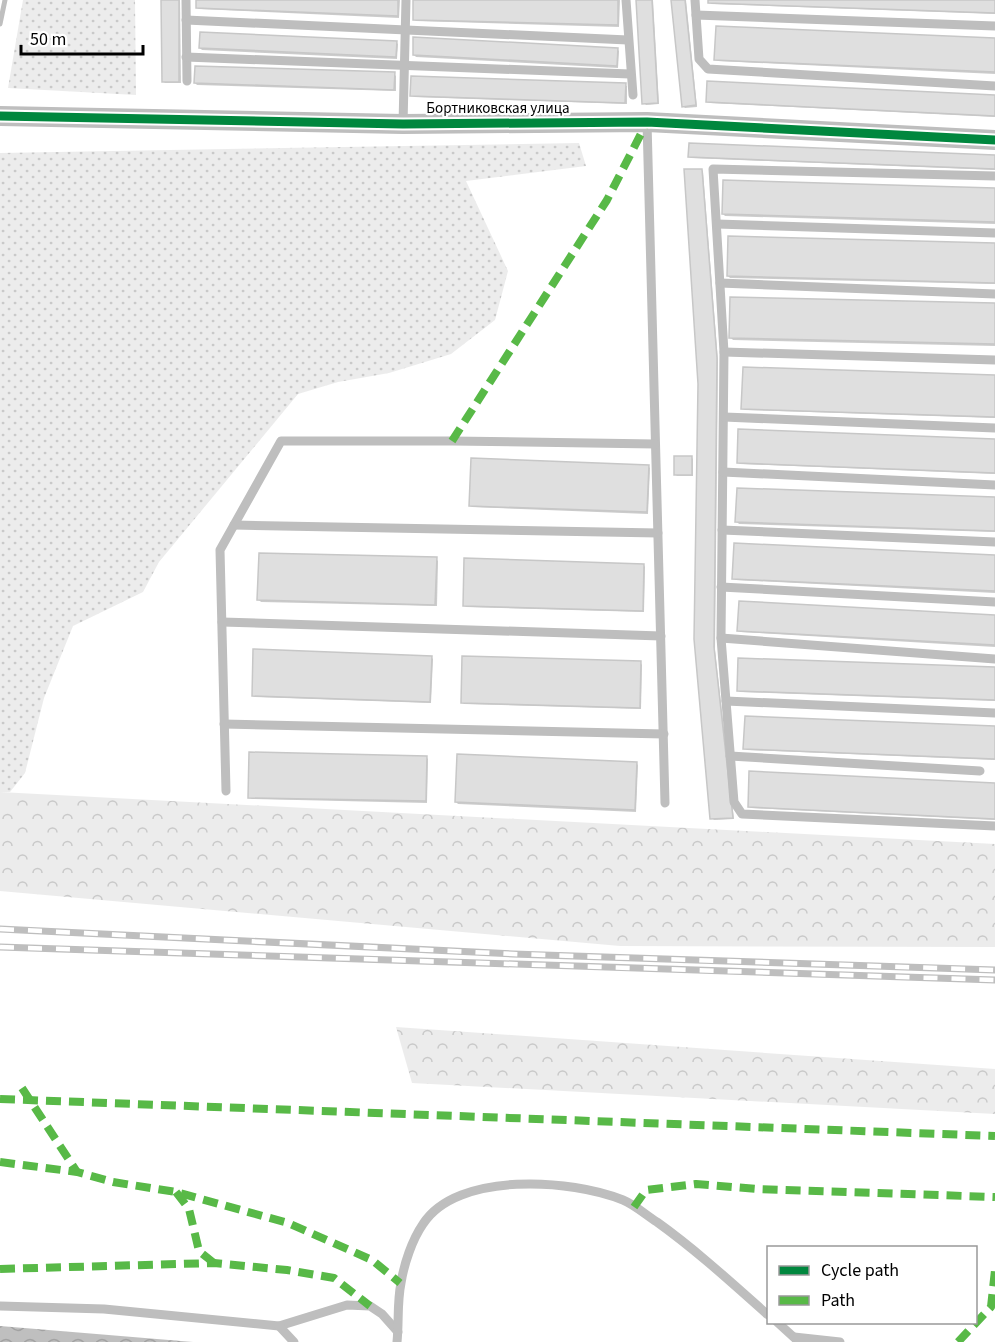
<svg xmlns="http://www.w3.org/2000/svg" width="995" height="1342" viewBox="0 0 995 1342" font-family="'Source Sans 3',sans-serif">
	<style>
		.grass { fill: url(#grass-dots) }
		.forest { fill: url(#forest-crowns) }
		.water { fill: url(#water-waves) }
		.shadow { fill: #0003 }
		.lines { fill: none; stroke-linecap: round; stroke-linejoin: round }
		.stream { stroke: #bfbfbf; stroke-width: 5 }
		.building { fill: #dfdfdf; stroke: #c7c7c7; stroke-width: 1.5 }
		.lane { stroke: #bebebe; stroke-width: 9 }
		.street { stroke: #bebebe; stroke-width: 20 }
		.rail-casing { stroke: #bebebe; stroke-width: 7 }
		.rail { stroke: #fff; stroke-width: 4.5; stroke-dasharray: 14; stroke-linecap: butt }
		.quiet { stroke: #58b947; stroke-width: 8; stroke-dasharray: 15 8; stroke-linecap: butt }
		.cycleway-casing { stroke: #fff; stroke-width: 13 }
		.cycleway { stroke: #00873e; stroke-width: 9 }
		.labels { text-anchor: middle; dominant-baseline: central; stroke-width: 4.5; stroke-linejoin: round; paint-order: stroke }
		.street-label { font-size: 15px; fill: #000; stroke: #fff }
	</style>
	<defs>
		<pattern id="grass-dots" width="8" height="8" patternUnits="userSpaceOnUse" patternTransform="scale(1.5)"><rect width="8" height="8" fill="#ececec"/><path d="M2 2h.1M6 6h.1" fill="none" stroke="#c9c9c9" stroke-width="1.8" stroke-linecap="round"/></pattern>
		<pattern id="forest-crowns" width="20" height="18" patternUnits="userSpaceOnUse" patternTransform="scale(1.5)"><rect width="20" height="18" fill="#ececec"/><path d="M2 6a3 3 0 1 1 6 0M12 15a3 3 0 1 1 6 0" fill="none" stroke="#c9c9c9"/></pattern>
		<pattern id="water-waves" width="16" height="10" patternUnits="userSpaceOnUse" patternTransform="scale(1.5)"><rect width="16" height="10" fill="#bfbfbf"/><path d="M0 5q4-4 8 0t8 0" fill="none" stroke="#a2a2a2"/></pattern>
	</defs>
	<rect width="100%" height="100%" fill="#fff"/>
	<g class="grass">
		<polygon points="23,0 135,0 136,95 8,88"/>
		<polygon points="579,143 586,166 466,181 508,271 495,320 451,354 389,373 338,382 298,394 159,562 143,592 73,626 44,698 25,773 10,792 0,792 0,153"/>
	</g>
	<g class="forest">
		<polygon points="0,792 995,844 995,947 620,946 0,891"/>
		<polygon points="396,1027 995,1069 995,1114 412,1083"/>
	</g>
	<polygon class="water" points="0,1326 193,1342 0,1342"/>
	<g class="shadow">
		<polygon points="163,0 180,0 181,83 165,83 163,81"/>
		<polygon points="198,0 400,0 399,18 199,9 197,7"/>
		<polygon points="415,0 620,0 619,27 416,21 414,19"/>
		<polygon points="638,0 653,0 659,104 646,105 644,103"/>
		<polygon points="672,0 686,0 697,107 685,108 683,106"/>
		<polygon points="709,0 995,0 995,14 711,4"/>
		<polygon points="995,40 995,74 718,61 716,59"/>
		<polygon points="396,42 398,44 397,59 202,50 200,48"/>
		<polygon points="617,49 619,51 618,68 416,57 414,55"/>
		<polygon points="394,74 396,76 396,91 197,85 195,83"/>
		<polygon points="625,85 627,86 627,104 414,97 412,95"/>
		<polygon points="995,97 995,117 710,103 708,102"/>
		<polygon points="995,156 995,170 691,158 690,157"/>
		<polygon points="702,170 703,172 718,361 715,650 734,819 714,820 712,818 699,384"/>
		<polygon points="995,190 995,224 725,216 723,214"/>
		<polygon points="995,244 995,284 730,278 728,276"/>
		<polygon points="995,305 995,346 733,340 731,338"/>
		<polygon points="995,377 995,418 745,410 743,409"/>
		<polygon points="995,440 995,474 740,464 738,462"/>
		<polygon points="691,457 693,459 693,476 677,476 675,474"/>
		<polygon points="648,466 650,468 648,514 472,507 470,505"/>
		<polygon points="995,498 995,532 739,524 737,522"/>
		<polygon points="995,557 995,593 736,580 734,578"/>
		<polygon points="436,559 438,561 437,606 261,602 259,600"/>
		<polygon points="644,565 645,567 644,612 466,607 464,605"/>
		<polygon points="995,617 995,647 741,632 739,630"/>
		<polygon points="431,657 433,659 431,703 255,697 253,696"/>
		<polygon points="641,663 642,665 641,709 464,704 462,702"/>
		<polygon points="995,669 995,701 740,692 738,690"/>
		<polygon points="995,727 995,760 747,750 745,748"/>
		<polygon points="426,757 428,759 427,803 252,799 250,797"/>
		<polygon points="636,763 638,765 636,812 458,804 456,802"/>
		<polygon points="995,785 995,820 751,808 749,806"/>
	</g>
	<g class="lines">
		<polyline class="stream" points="0,24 5,0"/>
	</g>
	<g class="building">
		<polygon points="161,0 179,0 179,82 162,82"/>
		<polygon points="196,0 398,0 398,16 196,8"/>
		<polygon points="413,0 618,0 618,25 413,20"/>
		<polygon points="636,0 652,0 658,103 642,104"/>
		<polygon points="671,0 685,0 696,105 682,107"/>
		<polygon points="708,0 995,0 995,13 708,3"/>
		<polygon points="716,26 995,38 995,72 714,60"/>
		<polygon points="200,32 397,41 396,57 199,48"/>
		<polygon points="413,37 618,48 617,66 413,55"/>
		<polygon points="195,66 395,72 394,90 194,83"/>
		<polygon points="411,76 626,83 625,103 410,96"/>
		<polygon points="707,81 995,95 995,116 706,102"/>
		<polygon points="689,143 995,155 995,169 688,157"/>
		<polygon points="684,169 702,169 717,358 714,647 733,818 710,819 694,639 698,384"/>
		<polygon points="723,180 995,188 995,222 722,214"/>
		<polygon points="728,236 995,243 995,283 727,276"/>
		<polygon points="730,297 995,303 995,344 729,338"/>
		<polygon points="743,367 995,375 995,417 741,409"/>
		<polygon points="738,429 995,439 995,473 737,463"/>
		<rect x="674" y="456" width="18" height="19"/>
		<polygon points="471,458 649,465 647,512 469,506"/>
		<polygon points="737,488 995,497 995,531 735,522"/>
		<polygon points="734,543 995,555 995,591 732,579"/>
		<polygon points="259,553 437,557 435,605 257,600"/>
		<polygon points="464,558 644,564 643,611 463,606"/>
		<polygon points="739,601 995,615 995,645 737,631"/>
		<polygon points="253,649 432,656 430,702 252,696"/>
		<polygon points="462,656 641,661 640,708 461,703"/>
		<polygon points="738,658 995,667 995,700 737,691"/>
		<polygon points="745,716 995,726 995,759 743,749"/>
		<polygon points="249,752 427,756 426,801 248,798"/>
		<polygon points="457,754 637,762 635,810 455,802"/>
		<polygon points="749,771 995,783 995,819 748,807"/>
	</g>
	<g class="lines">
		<g class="lane">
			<polyline points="186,0 187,81"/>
			<polyline points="626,0 633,95"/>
			<polyline points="695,0 699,59 708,69 995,86"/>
			<polyline points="696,15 995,26"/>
			<polyline points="186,20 628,40"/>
			<polyline points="186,57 630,74"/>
			<polyline points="647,122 665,803"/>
			<polyline points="403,124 406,0"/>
			<polyline points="995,176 713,169 724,352 721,638 734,802 742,814 995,826"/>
			<polyline points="717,224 995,233"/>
			<polyline points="720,283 995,294"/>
			<polyline points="724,352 995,360"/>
			<polyline points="724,417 995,428"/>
			<polyline points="723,472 995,485"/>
			<polyline points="234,525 658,533"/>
			<polyline points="722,530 995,542"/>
			<polyline points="721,587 995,602"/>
			<polyline points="222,622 661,636"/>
			<polyline points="721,638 995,659"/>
			<polyline points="726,701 995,713"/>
			<polyline points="224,724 664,734"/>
			<polyline points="730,756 980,771"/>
			<polyline points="226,791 220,550 281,441 452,441 655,444"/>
			<polyline points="0,1306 104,1309 279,1326 347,1305 370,1306 382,1314 398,1332"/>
			<polyline points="777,1322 798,1341"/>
			<polyline points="279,1326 294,1342"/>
			<polyline points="794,1337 840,1342"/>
			<path d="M397,1342C399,1323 397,1302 401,1283C404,1264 412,1240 423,1224C457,1171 572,1179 623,1200C635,1205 646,1215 657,1222C696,1250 732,1283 768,1315"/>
		</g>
		<polyline class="street" points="0,116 403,124 647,122 995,140"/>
		<g class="rail-casing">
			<g id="rail">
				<polyline points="0,929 513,954 995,970"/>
				<polyline points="0,947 995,980"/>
			</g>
		</g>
		<use href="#rail" class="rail"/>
		<g class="quiet">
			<polyline points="452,441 607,200 647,122"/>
			<polyline points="22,1088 77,1172"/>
			<polyline points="0,1099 995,1136"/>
			<polyline points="0,1162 77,1172 113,1182 176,1192 288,1223 372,1260 400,1283"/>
			<polyline points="176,1192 189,1209 199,1251 214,1263"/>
			<polyline points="634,1207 646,1190 696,1184 757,1189 995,1197"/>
			<polyline points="0,1269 214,1263 287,1270 334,1278 370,1306"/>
			<polyline points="958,1342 991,1307 995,1270"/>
		</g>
		<g class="cycleway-casing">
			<polyline id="cycleway" points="0,116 403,124 647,122 995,140"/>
		</g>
		<use href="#cycleway" class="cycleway"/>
	</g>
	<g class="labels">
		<g class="street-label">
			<text x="498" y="108">Бортниковская улица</text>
		</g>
	</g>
	<rect x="767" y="1246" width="210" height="78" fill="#ffffff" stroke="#999999" stroke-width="1.5"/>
	<rect x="779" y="1266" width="30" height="9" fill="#00873e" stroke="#999999" stroke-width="1.5"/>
	<text x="821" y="1276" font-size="18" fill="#000000">Cycle path</text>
	<rect x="779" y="1296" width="30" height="9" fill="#58b947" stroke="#999999" stroke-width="1.5"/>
	<text x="821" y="1306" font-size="18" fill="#000000">Path</text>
	<path d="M21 45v9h122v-9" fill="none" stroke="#000000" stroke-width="3"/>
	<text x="30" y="45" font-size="18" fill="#000000" stroke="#ffffff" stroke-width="4.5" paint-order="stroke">50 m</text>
</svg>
